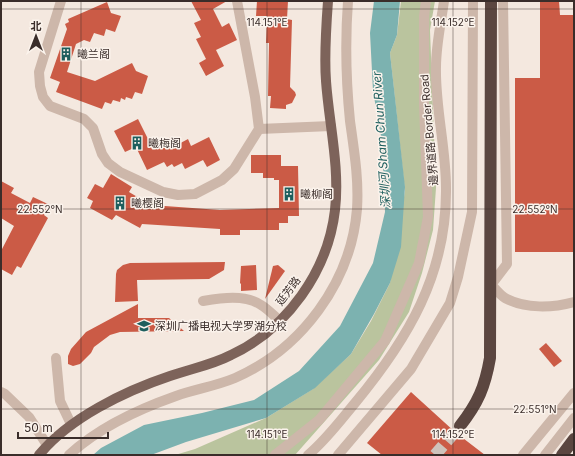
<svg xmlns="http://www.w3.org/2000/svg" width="575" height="456" viewBox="0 0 575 456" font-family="Inter,'Noto Sans SC',sans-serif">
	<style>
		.green { fill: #bac49e }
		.water { fill: #7cb2b0 }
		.building { fill: #cb5b46 }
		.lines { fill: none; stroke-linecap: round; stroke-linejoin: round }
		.highway-tunnel { stroke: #cfc3bb; stroke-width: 12; stroke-dasharray: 12 6; stroke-linecap: butt }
		.minor { stroke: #cdb7aa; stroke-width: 10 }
		.major { stroke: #7d635a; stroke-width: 10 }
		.highway { stroke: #5b4640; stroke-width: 12 }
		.ticks { fill: none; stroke: #3a2d2a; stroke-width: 1; stroke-opacity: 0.45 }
		.labels { text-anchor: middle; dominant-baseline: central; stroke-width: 3; stroke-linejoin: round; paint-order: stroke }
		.poi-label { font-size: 11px; fill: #3a2d2a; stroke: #fbf3ec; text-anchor: start }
		.street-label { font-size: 11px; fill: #3a2d2a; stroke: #fbf3ec }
		.water-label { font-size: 12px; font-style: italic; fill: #1d5e5d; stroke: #fbf3ec }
		.ticks-label { font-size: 10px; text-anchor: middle; fill: #3a2d2a; stroke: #fbf3ec; stroke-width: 3; stroke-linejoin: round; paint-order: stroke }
	</style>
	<rect width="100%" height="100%" fill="#f4e8df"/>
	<polygon class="green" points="401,1 435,1 430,30 436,188 433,230 422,273 409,312 379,360 295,455 175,455 195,449 266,418 313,389 351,354 371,321 390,283 405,191 390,53 397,35"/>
	<polygon class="water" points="374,1 400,1 397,35 390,53 405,187 401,247 390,283 374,314 351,354 315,388 266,418 186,442 151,455 93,455 101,448 144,425 202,413 254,400 299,371 340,326 373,263 385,212 382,142 373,91 370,33"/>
	<g class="building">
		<polygon points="191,1 227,1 213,9 222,27 229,23 237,40 216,50 224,66 206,76 199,63 206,59 196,39 201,37 194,23 201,20"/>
		<polygon points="257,1 288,1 287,19 292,20 290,87 295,92 296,95 292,103 286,105 286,109 270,108 271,96 268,96 269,43 266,43 267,16 256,16"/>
		<polygon points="540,1 559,1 560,15 574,15 574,252 515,252 515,78 540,78"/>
		<polygon points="107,2 111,13 121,16 115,32 106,29 104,36 94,33 90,42 84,40 76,44 67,72 95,81 132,63 136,71 148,76 142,94 135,92 132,99 126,97 125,100 121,98 120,102 113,100 111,104 105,102 102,109 56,92 60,82 50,78 67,29 65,24 69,22 68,19"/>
		<polygon points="138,119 149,141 153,139 156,145 171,137 175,146 188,139 191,146 209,137 220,160 207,167 203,160 185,169 182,163 174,167 172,164 167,167 164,162 147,170 136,147 125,152 114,131"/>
		<polygon points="251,155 281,155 281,166 298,166 299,216 288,216 288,223 279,223 279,230 240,230 240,235 220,235 220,229 142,224 140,228 116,215 112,220 90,208 93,201 87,198 95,184 103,188 111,174 132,187 129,192 151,205 220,210 279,208 279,180 274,180 274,178 263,178 263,173 251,173"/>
		<polygon points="1,181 14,188 11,193 30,203 33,197 50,205 44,215 48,218 21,268 17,266 12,275 1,269 1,251 14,226 1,218"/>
		<polygon points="225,262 224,270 209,279 137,280 138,301 115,302 116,274 117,270 123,265 130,263"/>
		<polygon points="256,265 257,290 241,291 241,284 240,283 241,266"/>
		<polygon points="278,265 285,271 265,299 273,266"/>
		<polygon points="138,304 138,318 169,318 184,331 120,332 110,335 94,347 91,353 80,364 73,366 68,364 68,356 71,349 86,332"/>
		<polygon points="546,343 562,361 554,367 539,349"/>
		<polygon points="411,392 455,432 485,455 382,455 367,443"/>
	</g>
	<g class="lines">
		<polyline class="highway-tunnel" points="435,455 460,426"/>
		<g class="minor">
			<polyline points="61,1 39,72 40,86 43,97 50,106 84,119 93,128 102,154 108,163 120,172 163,192 178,195 195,194 222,180 234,169 259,129 255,97 237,1"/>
			<path d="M503,1L507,264L491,285C496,289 500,295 505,298C526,309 552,308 574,302"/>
			<polyline points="259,129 331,126"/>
			<path d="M203,301C221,298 245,294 261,305C268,309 274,316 280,321"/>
			<polyline points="56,358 60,401 71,424"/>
			<polyline points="1,392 5,394 29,417 47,445"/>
			<path d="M69,455C98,428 139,409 176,396C196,389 216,386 235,378C301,349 351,283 357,209C359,179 354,150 350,121C346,81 345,41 348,1"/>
			<polyline points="275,455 319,420 385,341 419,263 428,217 424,104 424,16 426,1"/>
			<path d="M308,455C326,440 340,421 355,403C408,339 447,274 446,188C446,147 435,107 436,67C436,45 441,23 444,1"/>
			<polyline points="338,455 411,369 450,303 458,277 472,212 473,1"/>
			<polyline points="523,455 574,393"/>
			<polyline points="545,455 574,418"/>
		</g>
		<path class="major" d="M39,455C69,418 125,391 170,376C190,369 212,365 231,355C287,329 328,271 335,210C340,167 329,124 326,81C324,55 326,28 328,1"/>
		<g class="highway">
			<path d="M460,426C478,403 485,387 490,358L491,1"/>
			<polyline points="562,455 574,439"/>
		</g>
	</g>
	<path class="ticks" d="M81,1V455M267,1V455M453,1V455M1,9H574M1,209H574M1,409H574"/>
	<defs>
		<g id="building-bare" transform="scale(1.08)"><path d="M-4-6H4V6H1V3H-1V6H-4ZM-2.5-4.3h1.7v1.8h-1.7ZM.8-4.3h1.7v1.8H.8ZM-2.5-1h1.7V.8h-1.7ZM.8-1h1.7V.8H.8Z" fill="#1d5e5d" stroke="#fbf3ec" stroke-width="2.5" paint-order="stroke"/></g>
		<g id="school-bare" transform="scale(1.08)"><path d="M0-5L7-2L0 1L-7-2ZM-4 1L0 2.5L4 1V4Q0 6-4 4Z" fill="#1d5e5d" stroke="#fbf3ec" stroke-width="2.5" paint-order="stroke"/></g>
	</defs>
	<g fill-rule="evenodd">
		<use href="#building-bare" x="66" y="54"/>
		<use href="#building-bare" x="137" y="143"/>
		<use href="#building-bare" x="289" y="194"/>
		<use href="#building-bare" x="120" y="203"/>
		<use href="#school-bare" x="144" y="326"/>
	</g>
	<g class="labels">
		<g class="poi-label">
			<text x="77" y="54">曦兰阁</text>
			<text x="148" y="143">曦梅阁</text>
			<text x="300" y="194">曦柳阁</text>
			<text x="131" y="203">曦樱阁</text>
			<text x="155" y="326">深圳广播电视大学罗湖分校</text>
		</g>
		<g class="street-label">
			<text transform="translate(429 130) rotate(-95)">邊界道路 Border Road</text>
			<text transform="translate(288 291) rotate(-53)">延芳路</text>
		</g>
		<g class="water-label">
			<text transform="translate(381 140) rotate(-94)">深圳河 Sham Chun River</text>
		</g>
	</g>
	<g class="ticks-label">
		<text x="267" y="26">114.151°E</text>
		<text x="453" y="26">114.152°E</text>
		<text x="40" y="213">22.552°N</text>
		<text x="535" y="213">22.552°N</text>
		<text x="535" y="413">22.551°N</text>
		<text x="267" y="438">114.151°E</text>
		<text x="453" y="438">114.152°E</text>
	</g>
	<rect width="575" height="456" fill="none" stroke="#3a2d2a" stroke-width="4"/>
	<g transform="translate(36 36)" stroke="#fbf3ec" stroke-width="3" paint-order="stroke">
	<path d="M0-3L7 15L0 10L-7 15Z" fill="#3a2d2a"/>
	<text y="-6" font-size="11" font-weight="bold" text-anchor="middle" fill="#3a2d2a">北</text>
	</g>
	<path d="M18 432v6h90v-6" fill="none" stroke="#3a2d2a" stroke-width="2"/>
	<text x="24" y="432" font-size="12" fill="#3a2d2a" stroke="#fbf3ec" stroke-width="3" paint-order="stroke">50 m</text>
</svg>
